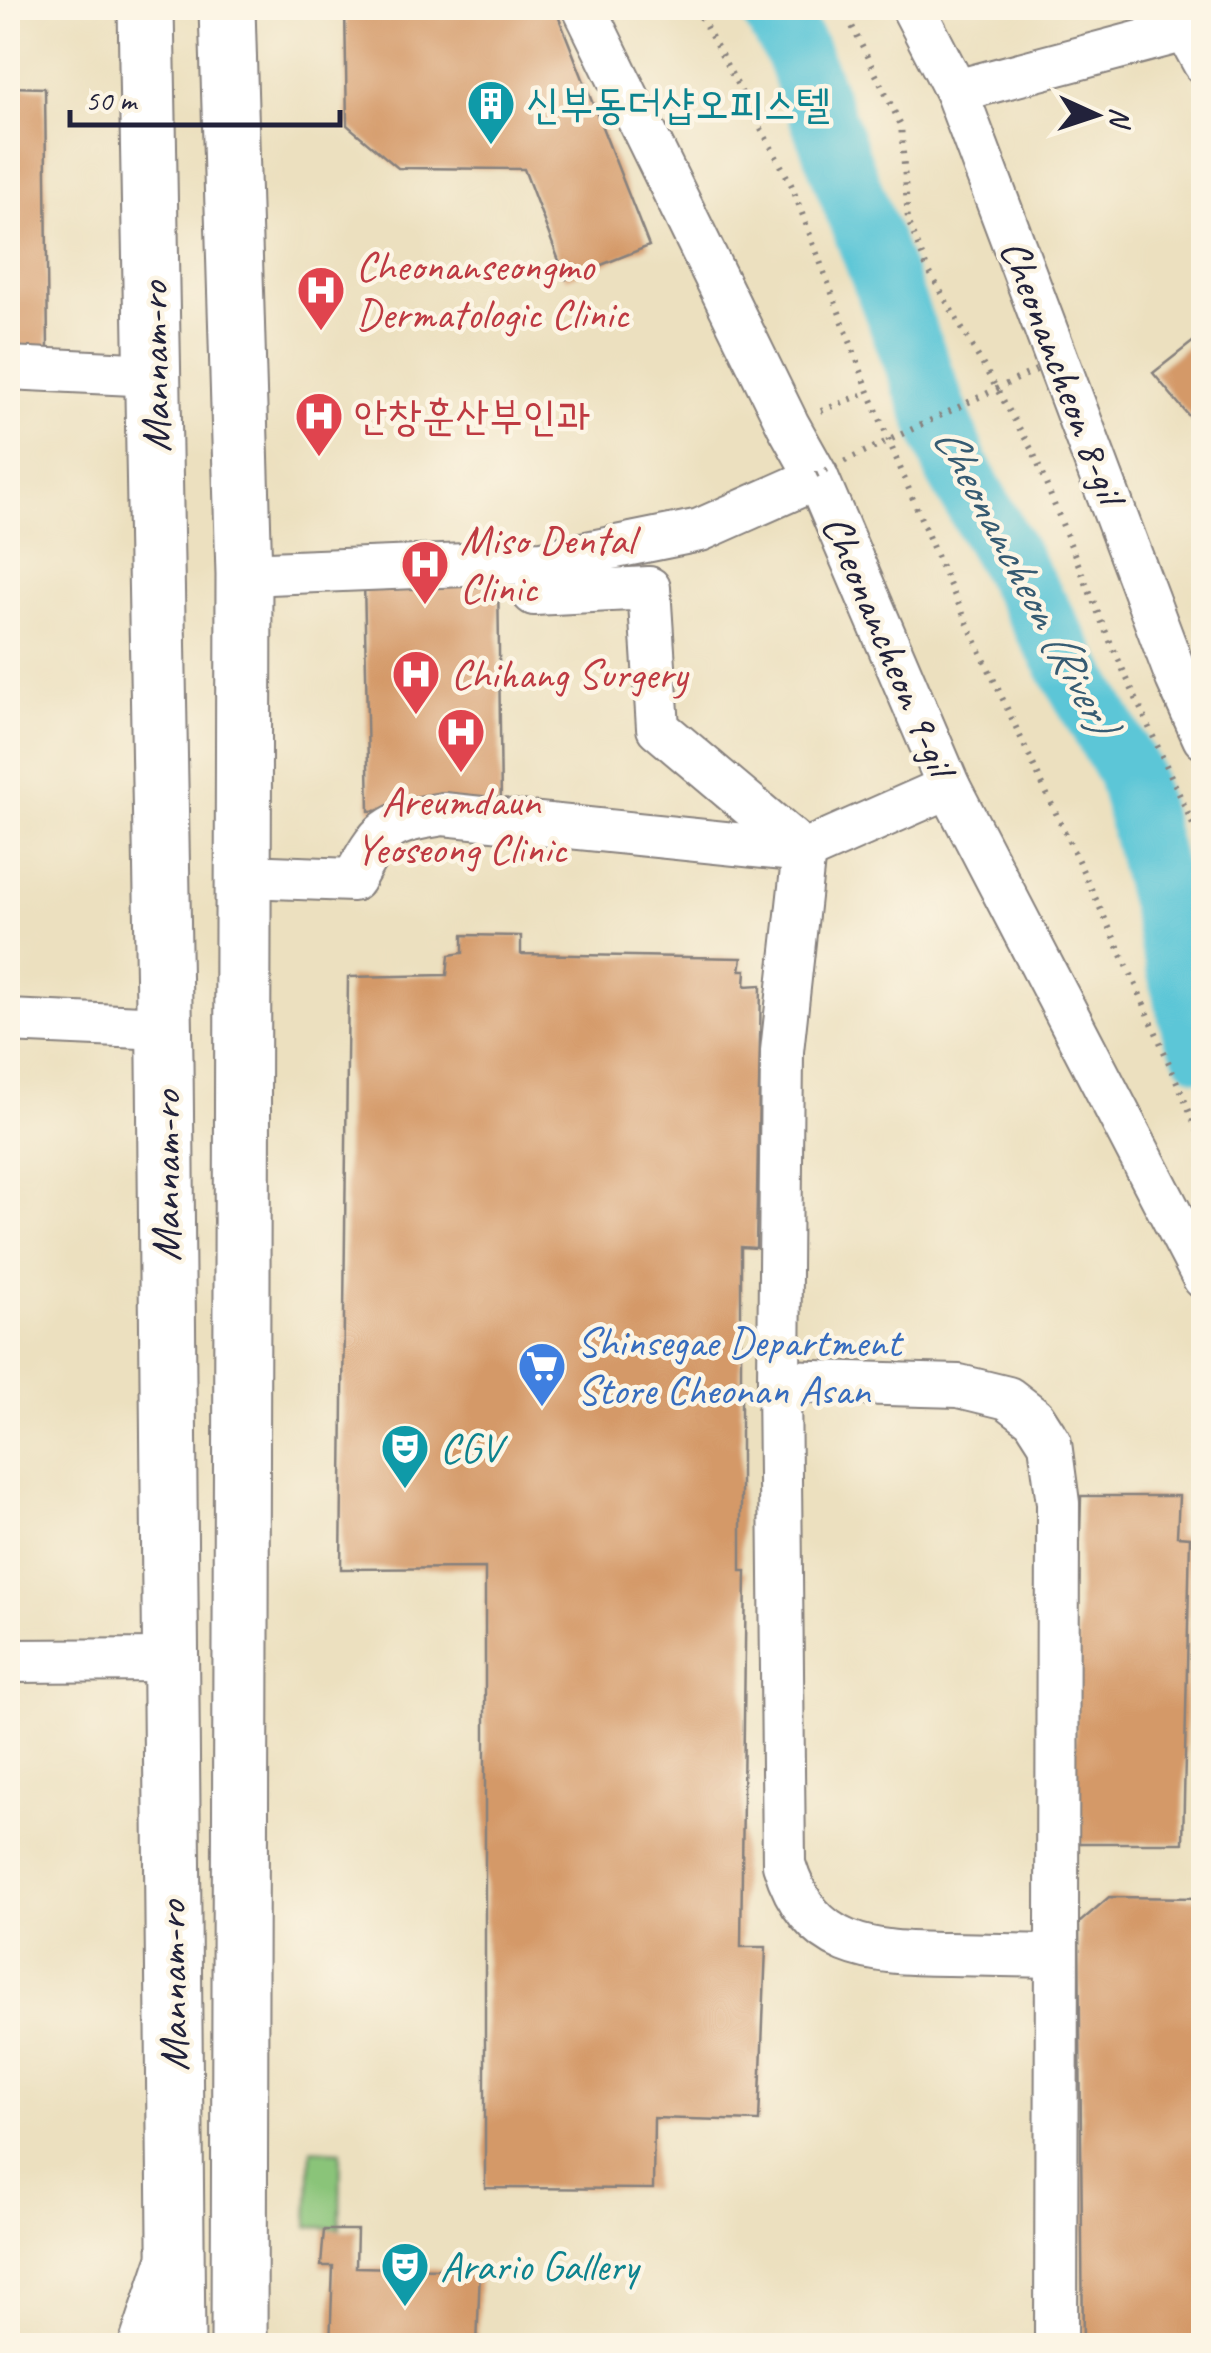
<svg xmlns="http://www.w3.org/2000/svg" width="1211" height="2353" viewBox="0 0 1211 2353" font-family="Caveat,'Poor Story',sans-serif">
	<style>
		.green { fill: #8ac479; stroke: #56735a; stroke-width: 2.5 }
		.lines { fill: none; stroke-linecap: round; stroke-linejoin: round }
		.river { stroke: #5cc6d7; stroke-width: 65 }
		.building { fill: #d49968 }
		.minor-casing { stroke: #87817d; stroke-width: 46 }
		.major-casing { stroke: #87817d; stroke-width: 59 }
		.path { stroke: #87817d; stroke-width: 6; stroke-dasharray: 2.5 8; stroke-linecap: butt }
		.minor { stroke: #fff; stroke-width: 42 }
		.major { stroke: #fff; stroke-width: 55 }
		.path-bridge { stroke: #87817d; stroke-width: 6; stroke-dasharray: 2.5 8; stroke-linecap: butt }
		.labels { text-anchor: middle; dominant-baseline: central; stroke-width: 9; stroke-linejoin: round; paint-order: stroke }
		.culture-label { font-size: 42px; fill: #0d838f; stroke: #fcf5e5; text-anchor: start }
		.health-label { font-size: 42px; fill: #be3a42; stroke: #fcf5e5; text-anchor: start }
		.street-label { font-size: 42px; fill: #22223b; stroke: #fcf5e5 }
		.shop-label { font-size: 42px; fill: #366cbe; stroke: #fcf5e5; text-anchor: start }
		.water-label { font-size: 45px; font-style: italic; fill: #365b72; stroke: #fcf5e5 }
	</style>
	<rect width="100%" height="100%" fill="#fcf5e5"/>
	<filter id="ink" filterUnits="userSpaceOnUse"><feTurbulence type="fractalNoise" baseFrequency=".01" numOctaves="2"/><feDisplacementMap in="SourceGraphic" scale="20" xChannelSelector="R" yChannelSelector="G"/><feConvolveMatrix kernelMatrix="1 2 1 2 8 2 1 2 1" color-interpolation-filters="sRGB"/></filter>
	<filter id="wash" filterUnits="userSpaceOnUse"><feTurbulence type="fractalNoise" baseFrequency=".0048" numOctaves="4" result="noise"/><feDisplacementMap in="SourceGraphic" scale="40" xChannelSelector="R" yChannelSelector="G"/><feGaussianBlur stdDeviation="2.25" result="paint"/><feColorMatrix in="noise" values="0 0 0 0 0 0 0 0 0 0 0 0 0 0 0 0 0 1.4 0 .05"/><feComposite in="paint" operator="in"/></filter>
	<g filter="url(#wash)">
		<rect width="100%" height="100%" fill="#ece0bf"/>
		<polygon class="green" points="311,2149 341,2151 340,2228 308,2227"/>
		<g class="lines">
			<polyline class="river" points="772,8 796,50 957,468 1129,772 1194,1029 1204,1049"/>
		</g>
		<g id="blocks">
			<g class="building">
				<polygon points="345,8 555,8 649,246 566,279 524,169 398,168 347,125"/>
				<polygon points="8,87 45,88 48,349 8,347"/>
				<polygon points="1204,333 1204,434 1153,373"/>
				<polygon points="498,574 501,805 369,811 364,580"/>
				<polygon points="463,935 521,936 521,954 742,958 740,970 746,970 745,986 761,985 756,1248 741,1247 741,1571 746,1571 741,1947 766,1947 759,2121 654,2118 653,2189 485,2188 485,1568 341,1569 348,977 447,975 449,955 463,953"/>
				<polygon points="1081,1496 1179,1496 1177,1536 1190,1537 1183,1843 1072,1843"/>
				<polygon points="1109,1897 1204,1898 1204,2346 1083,2346 1079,1923"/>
				<polygon points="324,2230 357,2230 356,2267 480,2270 477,2346 330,2346 333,2266 321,2266"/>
			</g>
		</g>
	</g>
	<g filter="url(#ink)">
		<use href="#blocks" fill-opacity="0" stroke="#87817d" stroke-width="2.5"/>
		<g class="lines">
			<g class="minor-casing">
				<g id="minor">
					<polyline points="584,8 788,425 816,475 949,787 1204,1278"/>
					<polyline points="913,8 956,91 1177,678 1204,738"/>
					<polyline points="1192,8 1186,30 1204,63"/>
					<polyline points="956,91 1186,30"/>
					<polyline points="8,368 155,375"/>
					<polyline points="244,574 542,562 700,530 817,478"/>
					<polyline points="534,594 649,588 658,728 804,851"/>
					<path d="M804,851L782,1051L779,1381L784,1864C810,1950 869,1953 948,1954C984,1955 1020,1955 1056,1956"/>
					<path d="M244,876L353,880C381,829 384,823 443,814L804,851L949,787"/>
					<polyline points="8,1021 164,1028"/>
					<polyline points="779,1381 959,1386 1008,1398 1034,1418 1050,1443 1058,1503 1056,2346"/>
					<polyline points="8,1661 170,1660"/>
					<polyline points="140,2346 167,2265"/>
				</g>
			</g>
			<g class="major-casing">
				<g id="major">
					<polyline points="146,8 165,1060 177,2346"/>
					<polyline points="227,8 244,574 239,2346"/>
				</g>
			</g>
			<g class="path">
				<polyline points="696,8 791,184 869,392 938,560 1135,983 1204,1146"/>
				<polyline points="843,8 901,125 908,220 926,266 1033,452 1105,630 1204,849"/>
				<polyline points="821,411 869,392"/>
			</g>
			<use href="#minor" class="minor"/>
			<use href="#major" class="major"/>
			<polyline class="path-bridge" points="816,475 1057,360"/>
		</g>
	</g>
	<defs>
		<g id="building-pin" transform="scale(2.5)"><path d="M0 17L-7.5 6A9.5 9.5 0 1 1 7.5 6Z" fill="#0f9aa8" stroke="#fcf5e5"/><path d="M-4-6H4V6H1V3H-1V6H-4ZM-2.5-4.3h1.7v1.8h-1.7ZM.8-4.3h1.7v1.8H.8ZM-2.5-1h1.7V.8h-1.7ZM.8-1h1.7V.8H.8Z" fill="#fff"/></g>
		<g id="hospital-pin" transform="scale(2.5)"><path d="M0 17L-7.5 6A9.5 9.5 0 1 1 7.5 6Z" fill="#e0444e" stroke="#fcf5e5"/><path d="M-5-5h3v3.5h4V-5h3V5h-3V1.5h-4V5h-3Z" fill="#fff"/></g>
		<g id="supermarket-pin" transform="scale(2.5)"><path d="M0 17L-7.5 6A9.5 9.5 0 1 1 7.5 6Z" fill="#3f7fe0" stroke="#fcf5e5"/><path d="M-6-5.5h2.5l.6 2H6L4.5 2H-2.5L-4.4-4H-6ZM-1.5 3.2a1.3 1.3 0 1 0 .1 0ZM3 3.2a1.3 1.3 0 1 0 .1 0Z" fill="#fff"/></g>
		<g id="theatre-pin" transform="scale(2.5)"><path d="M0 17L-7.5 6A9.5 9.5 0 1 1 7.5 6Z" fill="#0f9aa8" stroke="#fcf5e5"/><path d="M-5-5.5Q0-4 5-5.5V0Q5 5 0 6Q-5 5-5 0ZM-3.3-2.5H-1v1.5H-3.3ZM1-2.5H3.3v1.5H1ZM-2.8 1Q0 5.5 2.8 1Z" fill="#fff"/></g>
	</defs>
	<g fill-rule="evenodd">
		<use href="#building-pin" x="491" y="104"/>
		<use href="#hospital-pin" x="321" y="290"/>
		<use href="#hospital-pin" x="319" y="416"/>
		<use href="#hospital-pin" x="425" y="564"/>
		<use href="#hospital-pin" x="416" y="674"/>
		<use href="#hospital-pin" x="461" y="732"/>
		<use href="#supermarket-pin" x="542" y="1366"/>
		<use href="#theatre-pin" x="405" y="1448"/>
		<use href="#theatre-pin" x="405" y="2266"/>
	</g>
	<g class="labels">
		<g class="culture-label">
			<text x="526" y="104">신부동더샵오피스텔</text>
			<text x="440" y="1448">CGV</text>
			<text x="440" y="2266">Arario Gallery</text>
		</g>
		<g class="health-label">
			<text x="356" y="266">Cheonanseongmo<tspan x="356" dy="48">Dermatologic Clinic</tspan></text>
			<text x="354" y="416">안창훈산부인과</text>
			<text x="460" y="540">Miso Dental<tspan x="460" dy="48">Clinic</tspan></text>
			<text x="451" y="674">Chihang Surgery</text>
			<text x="461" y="801" text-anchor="middle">Areumdaun<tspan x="461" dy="48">Yeoseong Clinic</tspan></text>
		</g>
		<g class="street-label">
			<text transform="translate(155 367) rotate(-91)">Mannam-ro</text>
			<text transform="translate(1062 371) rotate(69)">Cheonancheon 8-gil</text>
			<text transform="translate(888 645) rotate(67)">Cheonancheon 9-gil</text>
			<text transform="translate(166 1176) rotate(-90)">Mannam-ro</text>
			<text transform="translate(173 1986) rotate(-91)">Mannam-ro</text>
		</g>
		<g class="shop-label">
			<text x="577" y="1342">Shinsegae Department<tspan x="577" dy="48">Store Cheonan Asan</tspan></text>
		</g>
		<g class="water-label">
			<text transform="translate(1025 579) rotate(62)">Cheonancheon (River)</text>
		</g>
	</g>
	<rect width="1211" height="2353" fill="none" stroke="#fcf5e5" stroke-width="40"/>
	<g transform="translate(1096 115) rotate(93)" stroke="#fcf5e5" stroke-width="8" paint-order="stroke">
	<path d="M0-8L18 38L0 25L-18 38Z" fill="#22223b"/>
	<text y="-15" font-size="28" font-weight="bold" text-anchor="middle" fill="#22223b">N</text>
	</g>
	<path d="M70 110v15h270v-15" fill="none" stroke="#22223b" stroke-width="5"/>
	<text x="85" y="110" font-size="30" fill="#22223b" stroke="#fcf5e5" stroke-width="8" paint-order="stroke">50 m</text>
</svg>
